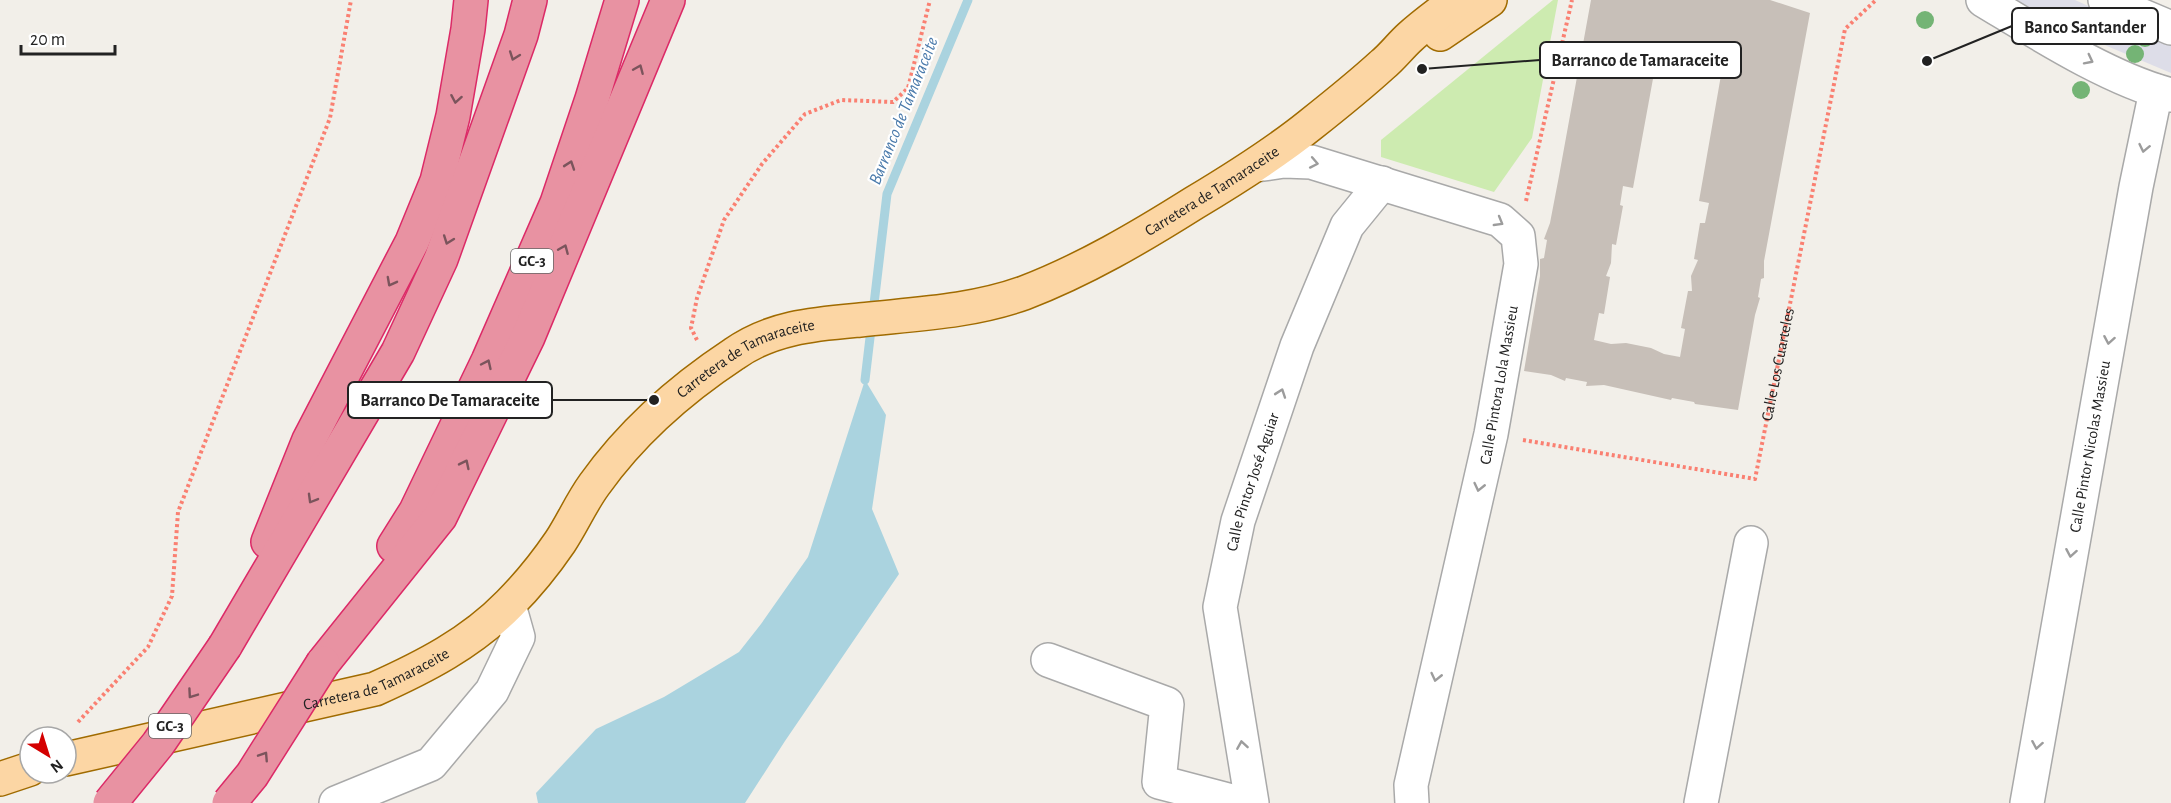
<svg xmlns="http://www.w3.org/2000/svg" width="2171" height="803" viewBox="0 0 2171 803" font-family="'Alegreya Sans',sans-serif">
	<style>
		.grass { fill: #cdebb0 }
		.plaza { fill: #dddde8 }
		.water { fill: #aad3df }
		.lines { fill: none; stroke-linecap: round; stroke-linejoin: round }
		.stream { stroke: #aad3df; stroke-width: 9 }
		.building { fill: #c7bfb8; fill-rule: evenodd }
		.minor-casing { stroke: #a9a9a9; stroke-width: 36 }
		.major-casing { stroke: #a06b00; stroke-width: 36 }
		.highway-casing { stroke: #dc2a67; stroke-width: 36 }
		.path { stroke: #fa8072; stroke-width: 4; stroke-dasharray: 3 3; stroke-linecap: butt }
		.minor { stroke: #fff; stroke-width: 33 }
		.major { stroke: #fcd6a4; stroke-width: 33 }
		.highway { stroke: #e892a2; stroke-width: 33 }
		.highway-bridge-casing { stroke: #dc2a67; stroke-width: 36; stroke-linecap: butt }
		.highway-bridge { stroke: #e892a2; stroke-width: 33 }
		.tree { fill: #74b475 }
		.oneway { stroke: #7b545c }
		.oneway2 { stroke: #9c9c9c }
		.labels { text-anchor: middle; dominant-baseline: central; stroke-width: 4.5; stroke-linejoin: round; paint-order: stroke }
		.shield { fill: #fff; stroke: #646464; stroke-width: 1.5 }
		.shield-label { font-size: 15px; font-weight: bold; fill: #222 }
		.street-label { font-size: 16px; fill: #222; stroke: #fff }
		.water-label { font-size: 18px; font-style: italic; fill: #4a7aab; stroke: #fff }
		.leader { fill: none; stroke: #222; stroke-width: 2 }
		.callout-dot { fill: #222; stroke: #fff; stroke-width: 2 }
		.callout { fill: #fff; stroke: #222; stroke-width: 2 }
		.callout-label { font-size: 18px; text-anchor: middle; font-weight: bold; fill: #222 }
	</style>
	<rect width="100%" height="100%" fill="#f2efe9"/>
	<polygon class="grass" points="1553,0 1558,0 1532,138 1494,192 1381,157 1381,140"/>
	<polygon class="plaza" points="2016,0 2075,0 2171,43 2171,73 2088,38"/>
	<polygon class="water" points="865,380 886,415 872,509 899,574 785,741 745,803 538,803 536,793 596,729 664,697 739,652 761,624 808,557"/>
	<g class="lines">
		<polyline class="stream" points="865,380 887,194 968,0"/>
	</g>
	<path class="building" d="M1591,0H1770L1810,13L1764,261V278L1761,279L1758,297L1760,298L1755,315L1738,410L1695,404L1694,402L1672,398L1671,400L1604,385L1586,386L1587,382L1566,378L1565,381L1551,375L1524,371L1540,276V259L1544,258L1547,240L1544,239L1550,223L1559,176ZM1659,46L1724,58L1699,201L1709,203L1705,223H1700L1694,259L1698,260L1691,276L1692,291H1688L1681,328L1685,329L1680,357L1664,354L1651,348L1626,343L1611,344L1594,340L1599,313L1604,314L1610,277L1606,276L1611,263L1612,244L1616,245L1623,206L1620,205L1623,186L1633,188Z"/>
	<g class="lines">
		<g class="minor-casing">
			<g id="minor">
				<path d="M1983,0C2038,33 2109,79 2171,95"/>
				<polyline points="2105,0 2171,28"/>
				<polyline points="1256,165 1284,161 1311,162 1500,220 1518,236 1521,264 1491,434 1411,785 1412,803"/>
				<polyline points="1048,660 1167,704 1159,782 1239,803"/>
				<polyline points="336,803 431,764 492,691 518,637 509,605"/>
				<path id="s2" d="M1252,803L1220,607L1238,521L1297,346L1347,226L1382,183"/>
				<polyline points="1701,803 1751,543"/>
				<path id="s3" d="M2027,803L2136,187L2156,91"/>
			</g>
		</g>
		<g class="major-casing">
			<g id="major">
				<polyline points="1440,34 1490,0"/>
				<path id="s4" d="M66,759L375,689C424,667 471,643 509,604C528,585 545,564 560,542C572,524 581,503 594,485C631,433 681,389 734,354C772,327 815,324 860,320C915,314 971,312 1024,293C1084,270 1140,237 1194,203C1234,179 1274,154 1310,125C1334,106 1359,86 1382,65C1392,57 1400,46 1410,37C1424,24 1441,12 1457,0"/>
				<polyline points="0,779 30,769"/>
			</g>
		</g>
		<g class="highway-casing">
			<g id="highway">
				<polyline points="268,542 309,440 412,242 437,181 453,116 468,29 471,0"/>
				<polyline points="394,546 416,511 488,361 557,203 592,99 622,0"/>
				<polyline points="225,646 398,352 441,259 521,35 530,0"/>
				<polyline points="323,663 440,517 528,337 668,0"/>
			</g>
		</g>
		<g class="path">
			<polyline points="1526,201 1572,0"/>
			<polyline points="697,340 691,328 697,298 724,220 762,164 805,114 841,100 893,102 908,88 930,0"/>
			<path id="s1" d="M1523,440L1755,479L1845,29L1876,0"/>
			<polyline points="78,722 148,647 172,596 178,512 330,118 351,0"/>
		</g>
		<use href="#minor" class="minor"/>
		<use href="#major" class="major"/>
		<use href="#highway" class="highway"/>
		<g class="highway-bridge-casing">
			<g id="highway-bridge">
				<polyline points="110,803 158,744 225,646"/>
				<polyline points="229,803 252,775 323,663"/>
			</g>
		</g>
		<use href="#highway-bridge" class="highway-bridge"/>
	</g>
	<g class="tree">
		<circle cx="2092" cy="16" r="9"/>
		<circle cx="2060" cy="17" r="9"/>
		<circle cx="1925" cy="20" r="9"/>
		<circle cx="2145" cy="38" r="9"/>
		<circle cx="2135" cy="54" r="9"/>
		<circle cx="2081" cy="90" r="9"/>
	</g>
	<defs><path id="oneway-chevron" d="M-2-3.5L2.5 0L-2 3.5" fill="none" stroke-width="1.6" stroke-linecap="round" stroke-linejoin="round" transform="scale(1.5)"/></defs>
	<g class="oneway">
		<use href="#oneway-chevron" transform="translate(514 56) rotate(110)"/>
		<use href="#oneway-chevron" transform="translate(639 69) rotate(-67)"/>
		<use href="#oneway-chevron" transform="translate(456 99) rotate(100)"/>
		<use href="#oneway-chevron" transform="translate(570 165) rotate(-71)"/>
		<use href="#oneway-chevron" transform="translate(448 240) rotate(110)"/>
		<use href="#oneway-chevron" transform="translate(564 249) rotate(-67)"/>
		<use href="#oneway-chevron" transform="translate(391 282) rotate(118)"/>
		<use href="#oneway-chevron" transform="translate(487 364) rotate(-65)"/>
		<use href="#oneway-chevron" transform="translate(465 464) rotate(-64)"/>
		<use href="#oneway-chevron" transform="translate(312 499) rotate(120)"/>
		<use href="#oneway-chevron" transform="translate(192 694) rotate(125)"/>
		<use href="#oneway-chevron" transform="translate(264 756) rotate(-57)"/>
	</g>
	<g class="oneway2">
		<use href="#oneway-chevron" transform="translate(2089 60) rotate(27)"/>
		<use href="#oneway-chevron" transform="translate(2144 148) rotate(102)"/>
		<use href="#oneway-chevron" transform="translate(1314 163) rotate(11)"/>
		<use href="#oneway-chevron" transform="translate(1499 222) rotate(30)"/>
		<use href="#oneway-chevron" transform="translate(2109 340) rotate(100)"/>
		<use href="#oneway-chevron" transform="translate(1281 393) rotate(-71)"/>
		<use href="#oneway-chevron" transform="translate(1479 487) rotate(103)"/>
		<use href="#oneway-chevron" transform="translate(2071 553) rotate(100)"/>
		<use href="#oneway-chevron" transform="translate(1436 677) rotate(103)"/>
		<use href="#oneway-chevron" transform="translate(1242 745) rotate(-99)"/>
		<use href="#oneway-chevron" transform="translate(2037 745) rotate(100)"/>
	</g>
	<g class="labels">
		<g class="shield">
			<rect x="511" y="249" width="42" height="24" rx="4.5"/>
			<rect x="149" y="714" width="42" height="24" rx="4.5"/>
		</g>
		<g class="shield-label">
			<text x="532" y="261">GC-3</text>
			<text x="170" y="726">GC-3</text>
		</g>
		<g class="street-label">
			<text stroke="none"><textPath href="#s4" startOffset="1329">Carretera de Tamaraceite</textPath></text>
			<text stroke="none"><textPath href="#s4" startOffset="825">Carretera de Tamaraceite</textPath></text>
			<text stroke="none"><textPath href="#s1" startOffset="352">Calle Los Cuarteles</textPath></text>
			<text transform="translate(1499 385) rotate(-80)">Calle Pintora Lola Massieu</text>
			<text stroke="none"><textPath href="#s3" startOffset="362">Calle Pintor Nicolas Massieu</textPath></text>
			<text stroke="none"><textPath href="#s2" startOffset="328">Calle Pintor José Aguiar</textPath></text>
			<text stroke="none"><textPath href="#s4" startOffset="321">Carretera de Tamaraceite</textPath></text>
		</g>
		<g class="water-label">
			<text transform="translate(904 111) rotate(-68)">Barranco de Tamaraceite</text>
		</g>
	</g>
	<path class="leader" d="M1927 61L2012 26M1422 69L1540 60M654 400L552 400"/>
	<g class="callout-dot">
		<circle cx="1927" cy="61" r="6"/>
		<circle cx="1422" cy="69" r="6"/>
		<circle cx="654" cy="400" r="6"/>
	</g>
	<g class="callout">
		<rect x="2012" y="8" width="146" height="36" rx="6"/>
		<rect x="1540" y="42" width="201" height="36" rx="6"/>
		<rect x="348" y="382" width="204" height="36" rx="6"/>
	</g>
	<g class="callout-label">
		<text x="2085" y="33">Banco Santander</text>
		<text x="1640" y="66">Barranco de Tamaraceite</text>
		<text x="450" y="406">Barranco De Tamaraceite</text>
	</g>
	<g transform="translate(48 755) rotate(142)"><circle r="28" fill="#ffffff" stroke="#a7a7a7" stroke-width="1.5"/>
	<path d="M0-4.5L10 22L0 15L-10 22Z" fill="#d40000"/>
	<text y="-9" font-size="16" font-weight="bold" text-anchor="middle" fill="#222222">N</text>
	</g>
	<path d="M21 45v9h94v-9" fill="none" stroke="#222222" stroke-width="3"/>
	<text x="30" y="45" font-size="18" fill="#222222" stroke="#ffffff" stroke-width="4.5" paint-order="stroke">20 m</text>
</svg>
